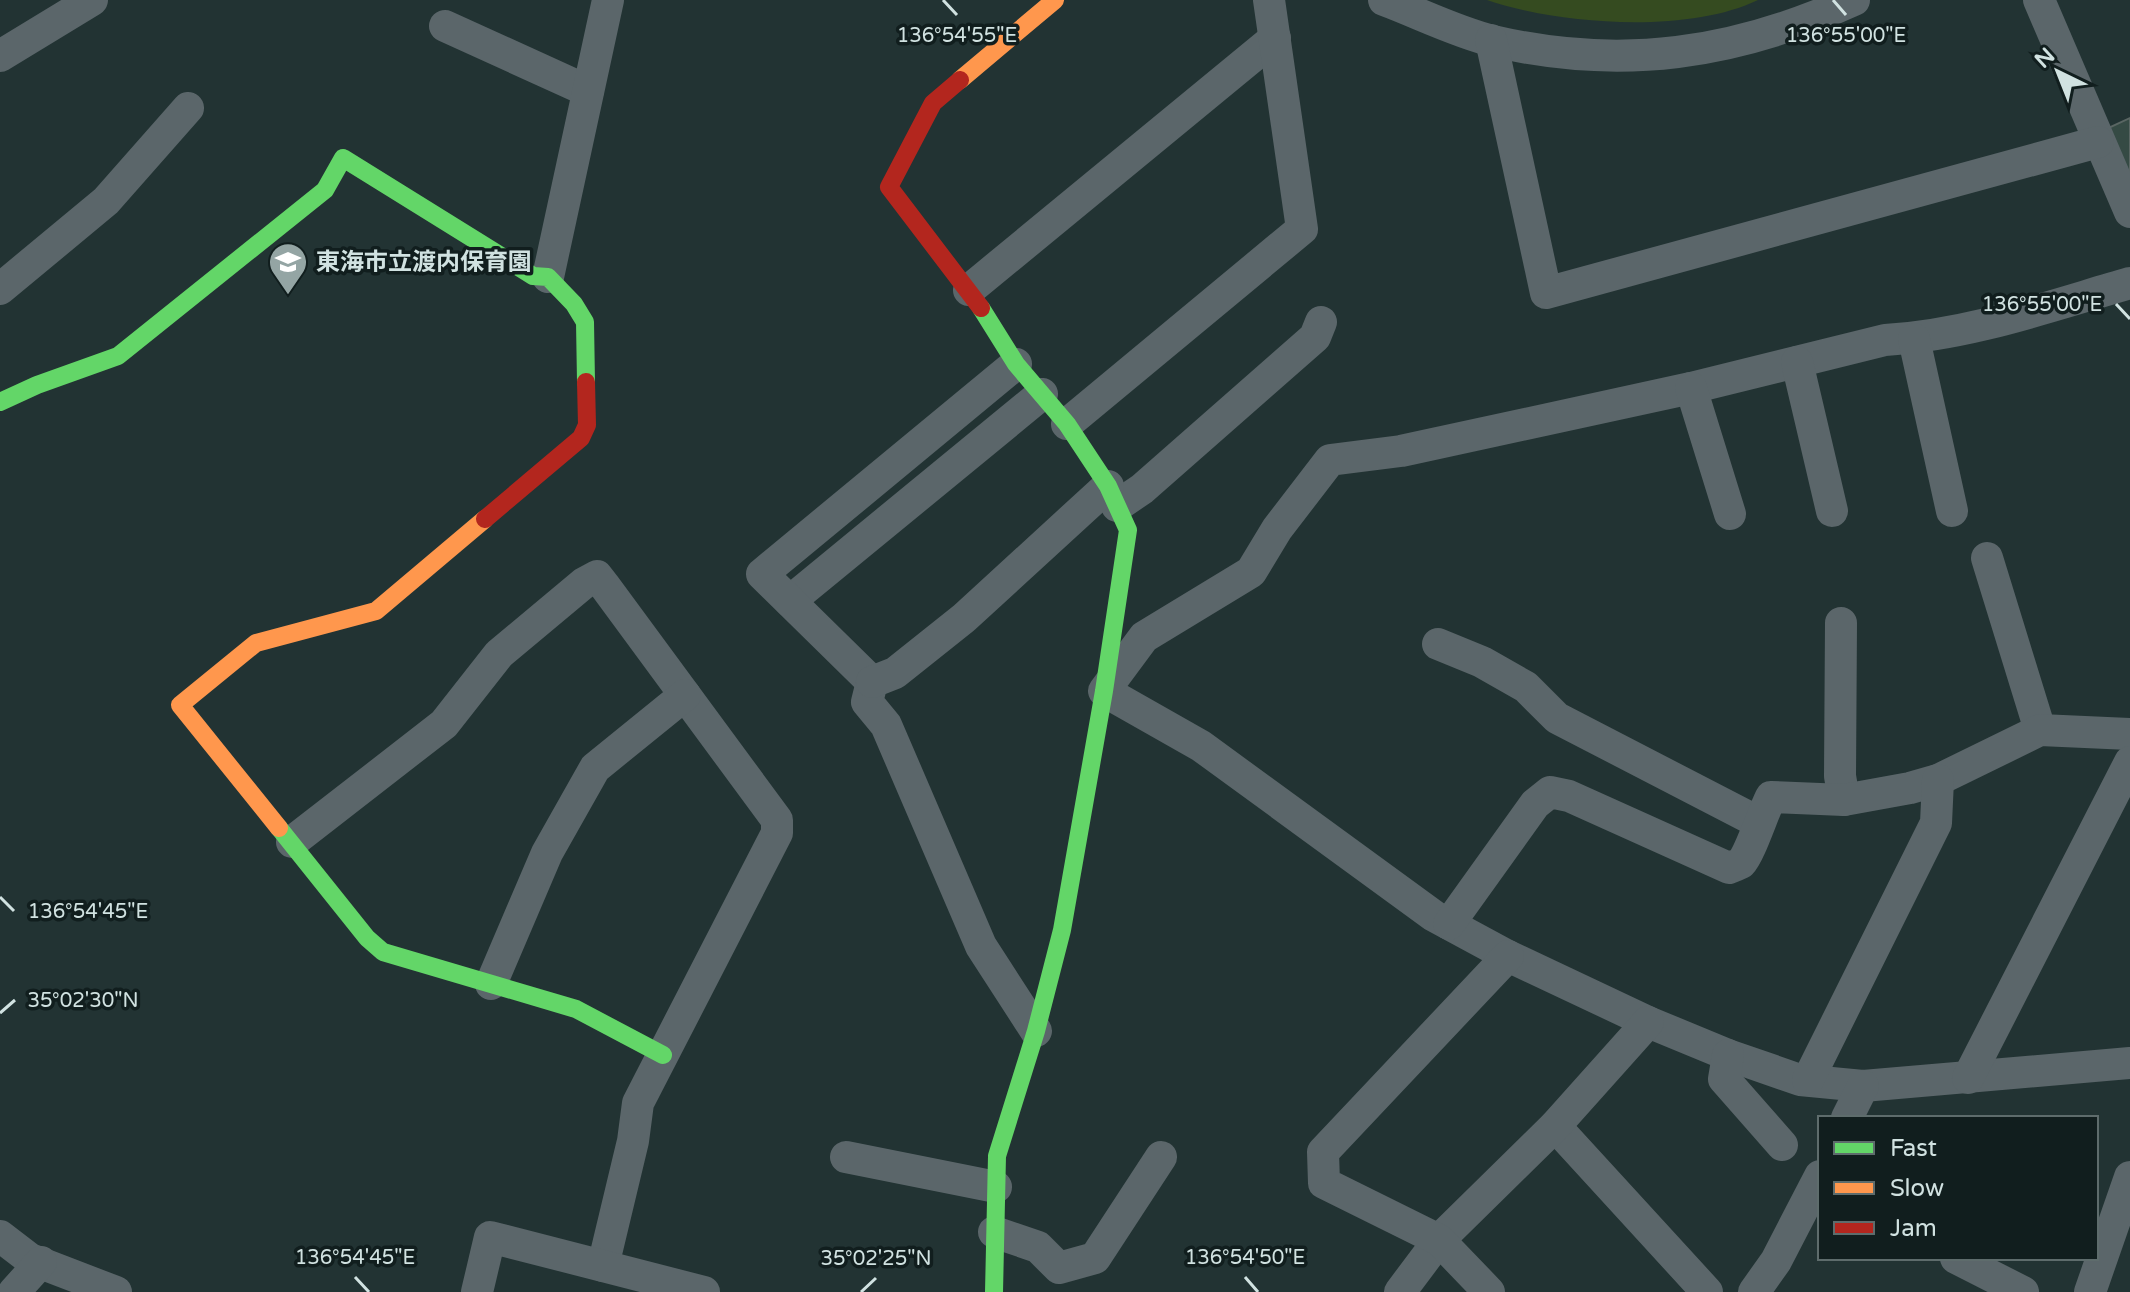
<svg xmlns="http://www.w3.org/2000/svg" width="2130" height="1292" viewBox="0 0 2130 1292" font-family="'Varela Round','Noto Sans JP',sans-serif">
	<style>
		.green { fill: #354b20 }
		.building { fill: #354a44; stroke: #5a6663; stroke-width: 2 }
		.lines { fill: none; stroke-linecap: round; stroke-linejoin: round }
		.street { stroke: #5b666a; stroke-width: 32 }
		.fast { stroke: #63d668; stroke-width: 18 }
		.slow { stroke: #ff974d; stroke-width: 18 }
		.jam { stroke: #b3261e; stroke-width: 18 }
		.ticks { fill: none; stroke: #d1e2e1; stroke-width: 3 }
		.labels { text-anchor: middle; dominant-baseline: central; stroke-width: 7; stroke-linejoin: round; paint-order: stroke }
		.poi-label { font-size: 24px; font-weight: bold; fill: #d1e2e1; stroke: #111e1e; text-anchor: start }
		.ticks-label { font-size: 20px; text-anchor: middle; fill: #d1e2e1; stroke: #111e1e; stroke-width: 7; stroke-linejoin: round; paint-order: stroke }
	</style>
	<rect width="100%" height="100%" fill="#233"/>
	<path class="green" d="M1487,0H1758C1688,34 1559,25 1487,0Z"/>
	<polygon class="building" points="2130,118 2130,189 2104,130"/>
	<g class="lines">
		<g class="street">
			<path d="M1384,0C1419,13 1456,32 1493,41C1622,71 1735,54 1854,0"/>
			<polyline points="2039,0 2130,212"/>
			<polyline points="445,26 588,91"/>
			<polyline points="1491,40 1546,293 2098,142"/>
			<polyline points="0,56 92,0"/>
			<polyline points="548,277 608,0"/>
			<path d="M2130,283C2050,306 1969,335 1885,340L1691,388L1401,451L1330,460L1277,529L1251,572L1144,637L1104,691L1201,746L1434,916L1508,956L1648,1022L1728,1055L1800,1080L1863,1086L2130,1063"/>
			<polyline points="0,289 106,201 188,108"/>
			<polyline points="969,290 1275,38"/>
			<polyline points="1914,339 1952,511"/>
			<polyline points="1797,362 1832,511"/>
			<polyline points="1691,388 1730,514"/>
			<polyline points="1067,424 1302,229 1269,0"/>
			<polyline points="1117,506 1142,489 1315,337 1321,322"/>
			<polyline points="1987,558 2040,730"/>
			<polyline points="790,601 1042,394"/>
			<polyline points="1841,623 1840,776 1844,800"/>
			<polyline points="1438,644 1482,662 1526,687 1557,718 1758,822"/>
			<polyline points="872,682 762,574 1016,364"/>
			<polyline points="872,682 867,702 886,725 981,946 1036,1031"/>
			<polyline points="872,682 895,673 964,618 1108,486"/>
			<polyline points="292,842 444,724 499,654 584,583 597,576 604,585 777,820 777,833 638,1103 633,1141 603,1266"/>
			<path d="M1449,924L1535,804L1550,792L1569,796L1729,868C1732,867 1739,864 1741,863C1750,854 1763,812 1771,797L1844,800L1910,788L1938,780L2040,730L2130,734"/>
			<polyline points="491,984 547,853 595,768 685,695"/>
			<polyline points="1728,1055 1724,1079 1782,1145"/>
			<polyline points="1968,1078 2130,762"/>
			<polyline points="1808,1080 1936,823 1938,780"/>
			<polyline points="1847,1118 1863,1086"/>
			<polyline points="1555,1126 1707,1292"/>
			<polyline points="846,1157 996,1187"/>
			<polyline points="994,1232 1038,1247 1059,1268 1095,1258 1161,1157"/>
			<polyline points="0,1236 30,1259 116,1292"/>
			<polyline points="1956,1258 2023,1292"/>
			<polyline points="14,1292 41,1262"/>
			<polyline points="477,1292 490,1237 704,1292"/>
			<polyline points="1400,1292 1439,1240 1555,1126 1648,1022"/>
			<polyline points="1489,1292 1439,1240 1324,1183 1323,1152 1508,956"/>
			<polyline points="1754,1292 1776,1261 1820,1176"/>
			<polyline points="2090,1292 2130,1177"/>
		</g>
		<g class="fast">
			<polyline points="981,308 1016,364 1067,424 1108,486 1128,530 1104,691 1062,930 1036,1031 997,1156 994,1292"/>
			<polyline points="0,402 37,385 118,356 325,190 343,158 533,276 548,277 574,304 585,322 586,382"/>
			<polyline points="279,828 367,938 383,952 576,1009 663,1055"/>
		</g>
		<g class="slow">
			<polyline points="960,80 1055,0"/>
			<polyline points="279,828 180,705 256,643 376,611 485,519"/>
		</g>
		<g class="jam">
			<polyline points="960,80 933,103 889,187 981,308"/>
			<polyline points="485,519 581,438 587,425 586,382"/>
		</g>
	</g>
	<path class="ticks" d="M943,0L957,15M1833,0L1846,15M2116,304L2130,319M0,897L14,911M0,1013L15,1000M355,1277L369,1292M1245,1277L1258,1292M861,1292L876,1278"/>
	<defs>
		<g id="school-pin" transform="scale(2)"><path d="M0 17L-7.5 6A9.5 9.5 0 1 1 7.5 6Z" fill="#94a5a4" stroke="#111e1e"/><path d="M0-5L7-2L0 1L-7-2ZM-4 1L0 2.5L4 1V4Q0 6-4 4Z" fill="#fff"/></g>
	</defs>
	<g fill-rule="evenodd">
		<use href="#school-pin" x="288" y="262"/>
	</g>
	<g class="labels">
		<g class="poi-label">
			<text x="316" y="262">東海市立渡内保育園</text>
		</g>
	</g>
	<g class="ticks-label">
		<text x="957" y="42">136°54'55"E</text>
		<text x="1846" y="42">136°55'00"E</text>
		<text x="2042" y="311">136°55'00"E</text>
		<text x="88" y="918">136°54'45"E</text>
		<text x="83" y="1007">35°02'30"N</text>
		<text x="355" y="1264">136°54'45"E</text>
		<text x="1245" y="1264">136°54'50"E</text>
		<text x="876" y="1265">35°02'25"N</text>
	</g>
	<rect x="1818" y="1116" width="280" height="144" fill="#111e1e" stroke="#5e6c6c" stroke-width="2"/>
	<rect x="1834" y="1142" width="40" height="12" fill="#63d668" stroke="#5e6c6c" stroke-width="2"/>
	<text x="1890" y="1156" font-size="24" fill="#d1e2e1">Fast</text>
	<rect x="1834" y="1182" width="40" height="12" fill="#ff974d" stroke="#5e6c6c" stroke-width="2"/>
	<text x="1890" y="1196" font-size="24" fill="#d1e2e1">Slow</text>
	<rect x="1834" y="1222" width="40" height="12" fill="#b3261e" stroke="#5e6c6c" stroke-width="2"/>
	<text x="1890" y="1236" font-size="24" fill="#d1e2e1">Jam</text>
	<g transform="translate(2058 72) rotate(317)" stroke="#111e1e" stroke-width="6" paint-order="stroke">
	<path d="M0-6L14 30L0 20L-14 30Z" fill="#d1e2e1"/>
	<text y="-12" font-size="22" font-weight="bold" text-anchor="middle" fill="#d1e2e1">N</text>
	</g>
</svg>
